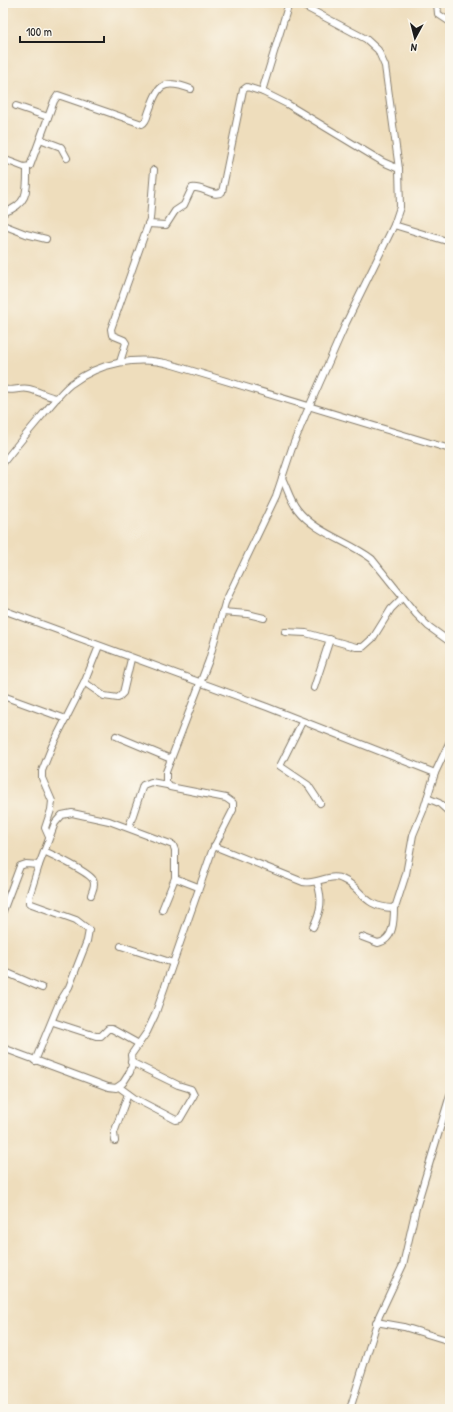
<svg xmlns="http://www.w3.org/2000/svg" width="453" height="1412" viewBox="0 0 453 1412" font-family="'Patrick Hand',sans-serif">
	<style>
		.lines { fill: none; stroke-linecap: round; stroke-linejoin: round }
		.street-casing { stroke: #857c6c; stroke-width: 8 }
		.street { stroke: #fff; stroke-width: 6 }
	</style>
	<rect width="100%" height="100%" fill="#fbf7ec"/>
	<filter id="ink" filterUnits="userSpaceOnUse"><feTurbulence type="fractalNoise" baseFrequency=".025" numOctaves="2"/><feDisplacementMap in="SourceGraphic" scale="8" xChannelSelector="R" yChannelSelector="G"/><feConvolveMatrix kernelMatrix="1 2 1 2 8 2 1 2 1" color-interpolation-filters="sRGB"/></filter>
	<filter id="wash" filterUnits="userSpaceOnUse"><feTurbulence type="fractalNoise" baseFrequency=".012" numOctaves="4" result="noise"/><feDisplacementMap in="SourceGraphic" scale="16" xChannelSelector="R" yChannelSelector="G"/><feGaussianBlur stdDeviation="0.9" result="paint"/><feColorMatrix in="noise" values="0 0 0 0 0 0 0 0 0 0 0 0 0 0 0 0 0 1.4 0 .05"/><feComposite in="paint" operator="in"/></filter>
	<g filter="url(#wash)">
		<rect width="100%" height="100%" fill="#eeddbc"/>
	</g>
	<g filter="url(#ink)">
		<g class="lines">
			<g class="street-casing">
				<g id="street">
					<polyline points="289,3 263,88 263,92 287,104 383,162 399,169"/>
					<polyline points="437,3 438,14 450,22"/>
					<polyline points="16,106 48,117"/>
					<polyline points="40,139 61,147 67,158"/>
					<path d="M3,159L24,167L30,166L54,101L58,95L142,124C146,122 147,118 148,114C158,86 161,78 191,89"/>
					<path d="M3,213C29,204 27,191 27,167"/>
					<path d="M148,224L166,225L175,211L184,205L192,188C202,186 213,198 222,192L243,90L247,87L263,92"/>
					<polyline points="3,225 26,234 46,239"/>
					<polyline points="394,225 450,242"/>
					<polyline points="120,362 126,343 124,340 112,335 111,329 150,219 154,170"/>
					<path d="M3,389C12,392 20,387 29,389C39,391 47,397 57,398"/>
					<path d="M3,463C16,446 30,430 44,413C53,403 61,392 71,384C100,362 139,355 173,365L450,449"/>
					<path d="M282,478C287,488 290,500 297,509C315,533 349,541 372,559L416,614L428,626L450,642"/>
					<polyline points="3,610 267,707 435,773"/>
					<polyline points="222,612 248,614 264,618"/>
					<polyline points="285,632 306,633 356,647 363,647 373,638 391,609 402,598"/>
					<polyline points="84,682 104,696 118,698 123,693 131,659"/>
					<polyline points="314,688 330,639"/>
					<polyline points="3,696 66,719"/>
					<polyline points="302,722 280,766 308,785 320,803"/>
					<polyline points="116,736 171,759"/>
					<polyline points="427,798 439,803 450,813"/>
					<polyline points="129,827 143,785 151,782 167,785"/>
					<polyline points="49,837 45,828 51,810 52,801 42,778 42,771 52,746 85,681 99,646"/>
					<path d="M214,846L303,882C316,885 330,873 342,879C363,888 362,907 393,908L396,905L406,874L413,835L423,811L435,773L450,741"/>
					<path d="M44,851C53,855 90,873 93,880C96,885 92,891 91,895"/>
					<polyline points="162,910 175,878"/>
					<polyline points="3,911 20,866 26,864 39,865 55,823 62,815 72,813 109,821 173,845 175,850 175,878 198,887"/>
					<path d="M313,927C321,911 323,900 317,882"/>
					<path d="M362,937L378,943C394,940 394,920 394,907"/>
					<polyline points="121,946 173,963"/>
					<polyline points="3,971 42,988"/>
					<polyline points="53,1022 96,1036 101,1036 108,1029 112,1029 139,1044"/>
					<polyline points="3,1048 108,1087 116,1088 123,1083 130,1072 132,1065 131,1055 147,1032 155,1015 212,851 233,810 233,803 226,798 170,787 166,782 166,772 209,660 225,603 276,496 293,445 305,416 346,323 394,225 400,207 399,169 385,66 378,50 366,39 298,3"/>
					<polyline points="35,1061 59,1003 69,987 87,941 89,930 76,920 29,903 29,897 39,865"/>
					<polyline points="119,1087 134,1098 176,1120 180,1119 194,1095 191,1089 178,1085 131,1062"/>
					<polyline points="115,1141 114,1133 128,1094"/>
					<polyline points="376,1322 404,1327 450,1341"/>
					<polyline points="350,1409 379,1316 403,1265 416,1208 450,1095"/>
				</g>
			</g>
			<use href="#street" class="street"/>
		</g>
	</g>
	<rect width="453" height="1412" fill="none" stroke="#fbf7ec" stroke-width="16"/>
	<g transform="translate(415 38) rotate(187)" stroke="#fbf7ec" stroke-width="3" paint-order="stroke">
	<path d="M0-3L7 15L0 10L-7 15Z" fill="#1c1c1c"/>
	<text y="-6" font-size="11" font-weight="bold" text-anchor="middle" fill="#1c1c1c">N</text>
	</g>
	<path d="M20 36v6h84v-6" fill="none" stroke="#1c1c1c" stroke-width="2"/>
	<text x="26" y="36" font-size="12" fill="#1c1c1c" stroke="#fbf7ec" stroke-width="3" paint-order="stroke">100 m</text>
</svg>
